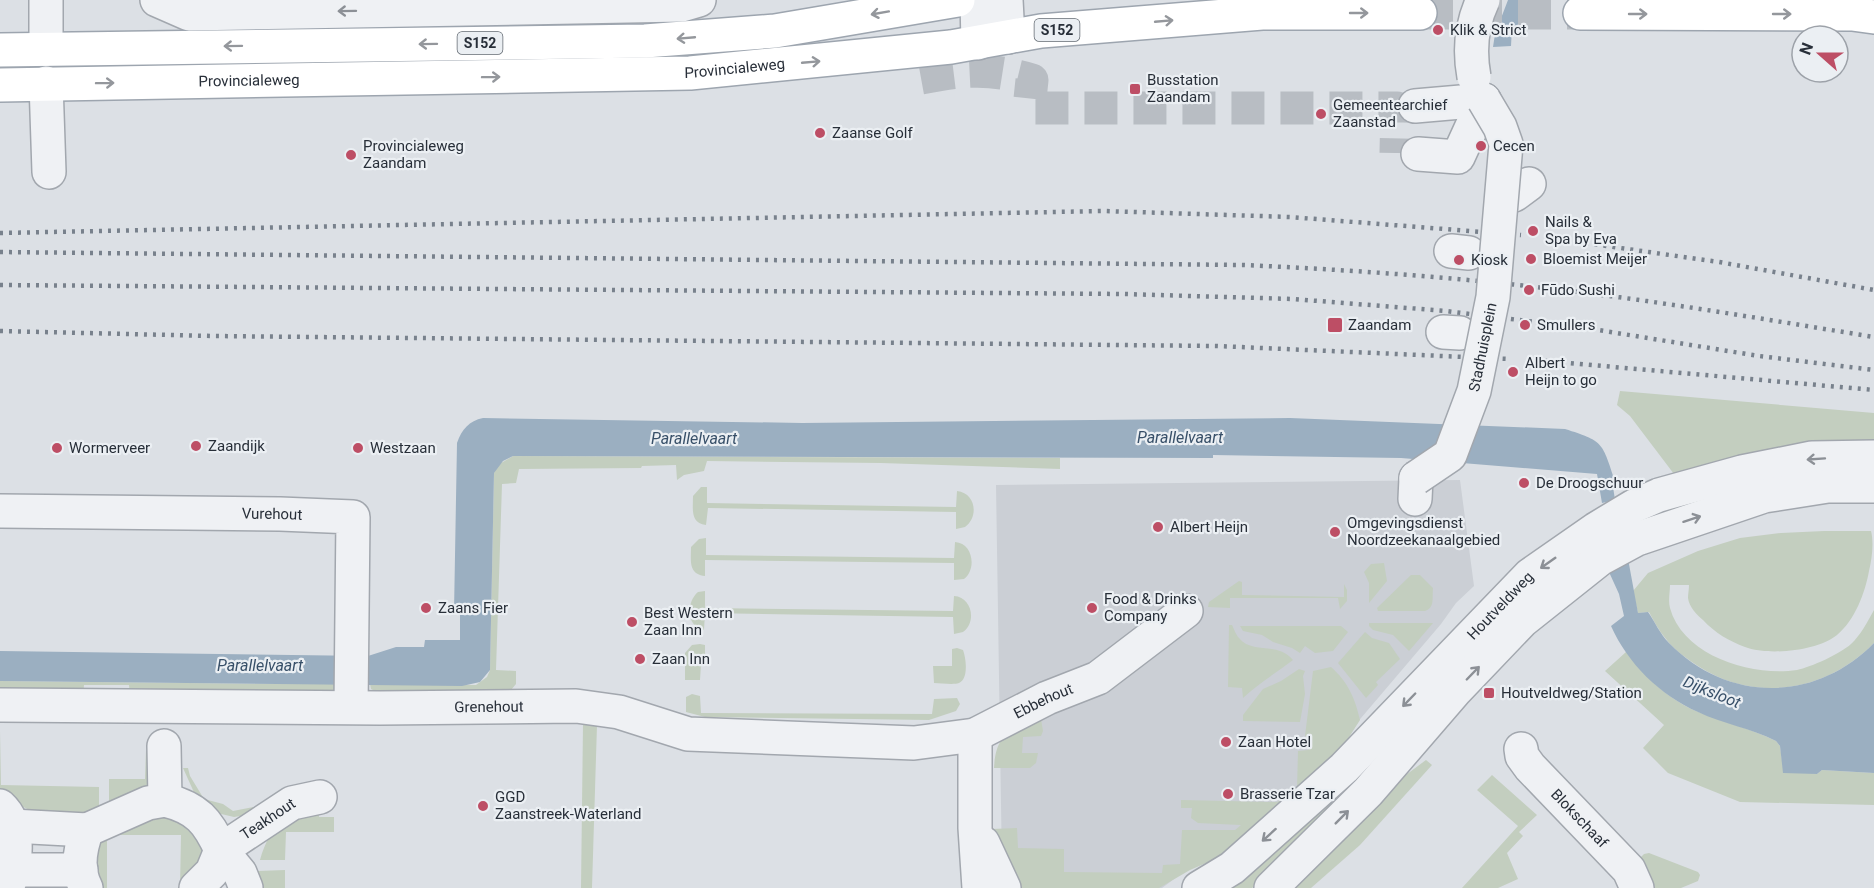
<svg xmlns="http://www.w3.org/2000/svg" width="1874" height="888" viewBox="0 0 1874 888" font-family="Roboto,sans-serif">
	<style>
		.built { fill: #cbcfd5 }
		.green { fill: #c3cebf }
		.water { fill: #9bafc1 }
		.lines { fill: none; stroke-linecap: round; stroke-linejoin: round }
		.minor-tunnel { stroke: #b8bdc3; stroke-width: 33; stroke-dasharray: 33 16; stroke-linecap: butt }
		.major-tunnel { stroke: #b8bdc3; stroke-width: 33; stroke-dasharray: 33 16; stroke-linecap: butt }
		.minor-casing { stroke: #a2a7ae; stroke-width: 36 }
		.major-casing { stroke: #9da5af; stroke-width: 36 }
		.minor { stroke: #eff1f4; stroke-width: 33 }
		.major { stroke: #fff; stroke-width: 33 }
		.rail { stroke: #78818c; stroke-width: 4.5; stroke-dasharray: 3 6; stroke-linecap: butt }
		.minor-bridge-casing { stroke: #a2a7ae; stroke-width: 36; stroke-linecap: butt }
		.minor-bridge { stroke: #eff1f4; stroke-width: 33 }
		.oneway { stroke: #8c9096 }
		.oneway2 { stroke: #94979c }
		.poi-dot { fill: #bd4e65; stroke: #ebeff3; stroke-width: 2 }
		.labels { text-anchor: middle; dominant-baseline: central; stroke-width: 4.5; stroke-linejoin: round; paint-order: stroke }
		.shield { fill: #ebeff3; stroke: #626971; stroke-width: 1.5 }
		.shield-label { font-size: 14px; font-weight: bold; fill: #282f39 }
		.poi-label { font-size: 15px; fill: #282f39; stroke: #ebeff3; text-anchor: start }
		.street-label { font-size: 15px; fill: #282f39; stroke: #ebeff3 }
		.water-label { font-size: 16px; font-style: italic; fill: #374f68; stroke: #ebeff3 }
	</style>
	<rect width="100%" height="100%" fill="#dce0e5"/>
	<polygon class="built" points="1460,480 1474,586 1456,603 1441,624 1310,778 1162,888 1031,888 1002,867 996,485"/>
	<g class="green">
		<polygon points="1620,391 1874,413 1874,446 1677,478 1630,416 1617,405"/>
		<polygon points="513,456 1060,458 1060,469 881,463 707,461 704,471 684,475 677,480 676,465 642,466 641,468 519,469 516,483 502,484 496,670 516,671 516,684 511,690 498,692 375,691 371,689 370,684 476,685 487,677 490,670 494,473 496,466"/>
		<path d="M701,487H707V503L956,507L957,491C976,493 979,517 965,527L956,529V512L708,508L706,525C690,523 693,509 693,496Z"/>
		<path d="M1824,531H1871C1874,542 1872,559 1869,571C1865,593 1855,620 1837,635C1818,651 1768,656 1745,647C1729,641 1715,633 1703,620C1697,615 1689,607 1688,598C1688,594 1689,589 1689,585H1670C1670,592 1668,601 1670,608C1683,656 1752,677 1797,670C1811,667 1840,654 1851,644C1860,636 1868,621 1874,610V643C1827,691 1756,704 1698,666C1686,658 1674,650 1666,639C1659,631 1654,621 1649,612L1638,613L1633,591L1648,573L1698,551L1740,538L1781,533Z"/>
		<path d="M706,538V555L954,558L955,542C973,543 977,569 964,579L954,580V563L705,560V576C688,574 691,560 691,547L699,539Z"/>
		<polygon points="1384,563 1387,581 1369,603 1369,583 1364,572 1371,564"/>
		<path d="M1411,575H1420L1433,588C1432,598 1435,608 1425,611H1378L1377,608Z"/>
		<polygon points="1239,581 1242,582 1242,595 1344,597 1344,584 1347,590 1347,601 1340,609 1338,598 1230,598 1230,608 1208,607 1209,602"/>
		<path d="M705,591V608L953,611L954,596C972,597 977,622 963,632L954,634L953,617L705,613L704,630C686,627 686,602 698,592Z"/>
		<polygon points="1369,623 1433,623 1409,651 1393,635 1373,630 1369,626"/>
		<path d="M1229,625H1232C1234,629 1236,635 1239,638C1253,655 1277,641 1293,660C1276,673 1259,683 1243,698L1242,688L1228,687Z"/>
		<polygon points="1240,626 1341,626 1348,632 1333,651 1315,653 1305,646 1300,653 1292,648 1273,642 1262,635 1243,631"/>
		<polygon points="1365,632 1372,638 1389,643 1400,659 1376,682 1378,685 1366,698 1338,663"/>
		<polygon points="1489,643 1288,859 1252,888 1227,888"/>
		<polygon points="700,644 705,645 705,664 701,664 700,680 685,680 685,653 692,645"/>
		<path d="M957,648L963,650C966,658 969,679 959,683C953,685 941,683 934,683L933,666H952V649Z"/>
		<path d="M1626,652C1645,677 1671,702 1701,713C1726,723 1752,729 1776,741L1780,746L1783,767L1817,774L1822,770L1874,773V805L1740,802L1668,773L1643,748L1664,725L1605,671Z"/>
		<path d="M1331,667C1348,682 1355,698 1360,720L1337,756L1236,850L1190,870L1159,888H1014L994,840L992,829L1017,828L1018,848L1064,849V872L1162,873L1163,865L1180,864L1182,830H1235L1241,825L1198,823L1191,818L1192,808H1181V800L1277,802L1294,792L1297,789L1298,751L1308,750L1309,737L1305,736L1313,671Z"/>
		<polygon points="1299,669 1305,671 1303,676 1305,694 1300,722 1243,721 1243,715 1263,689 1281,681"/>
		<polygon points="0,681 291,684 337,683 336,689 331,691 312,692 130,696 129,685 84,685 83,696 0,695"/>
		<polygon points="692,694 700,696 701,713 932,714 934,699 957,698 960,704 956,711 929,720 705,717 686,712 686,697"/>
		<path d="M1041,719L1043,731L1041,736L1023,737L1022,753H1038L1036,763L1030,768H994C996,731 1011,732 1041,719Z"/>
		<polygon points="583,724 597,725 592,888 581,888"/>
		<polygon points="0,731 1,785 99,787 99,816 38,814 19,805 0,792"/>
		<path d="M146,750C149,756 149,762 150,769C153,793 126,802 109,813V779H145Z"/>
		<polygon points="1426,760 1432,765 1360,845 1311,888 1289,888 1391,786"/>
		<polygon points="183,768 188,768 190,776 204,799 223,804 233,811 258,806 247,815 234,817 217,813 197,799"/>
		<polygon points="1492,775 1537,815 1519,832 1523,836 1507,853 1518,879 1498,888 1462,888 1518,826 1477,790"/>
		<path d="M319,811V817H334V832H286L285,860H260C271,822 284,821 319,811Z"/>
		<polygon points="163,815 188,820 207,853 180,888 181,835 107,835 107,888 96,888 96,838"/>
		<polygon points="1649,853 1698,872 1700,875 1698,881 1681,888 1651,888 1639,859 1644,854"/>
		<polygon points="285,870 285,888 258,888 258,871"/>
	</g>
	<g class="water">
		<polygon points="1508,0 1524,0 1524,3 1518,3 1518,27 1512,27 1511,46 1493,47 1495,34"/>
		<path d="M483,418L802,423L1290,418L1565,429C1603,441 1602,442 1614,478L1612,480L1615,500L1602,503L1597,474L1401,458L1213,455V458L513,456L503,461L494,473L490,670L480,682L462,686L0,681V651L368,656L396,647H424L425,640H460V613L454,612L457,443C462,429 469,421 483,418Z"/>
		<path d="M1624,537L1638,613L1648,612C1655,622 1660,634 1669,643C1728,703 1815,703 1874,643V773L1822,770L1817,774L1783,773L1780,746L1776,741C1751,728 1723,724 1698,712C1660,695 1628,664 1611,626L1624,616L1619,594L1609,572Z"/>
	</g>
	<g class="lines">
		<path class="minor-tunnel" d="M921,78C965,70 988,67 1032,80L1029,108H1397L1396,153"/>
		<polyline class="major-tunnel" points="1420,13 1580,13"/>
		<g class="minor-casing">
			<g id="minor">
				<polyline points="46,0 46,49"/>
				<polyline points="157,0 189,14 682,5 699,0"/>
				<polyline points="977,0 978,43"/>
				<polyline points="1006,0 1008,37"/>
				<polyline points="46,83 49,172"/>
				<polyline points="1415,106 1484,100"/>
				<polyline points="1418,154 1458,157 1484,100"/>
				<polyline points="1502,194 1514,195 1529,184"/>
				<polyline points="1451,251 1469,253"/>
				<polyline points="1443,332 1460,333"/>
				<polyline points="1415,499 1416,478"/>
				<path id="s1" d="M0,511L280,514L353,517L351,707"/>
				<path id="s2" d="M0,705L380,708L576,706L619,712L688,734L914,743L975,735L1047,698L1098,678L1186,611"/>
				<polyline points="975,735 975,828 979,888"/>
				<path id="s3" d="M1521,749L1522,756L1530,767L1629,870L1637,888"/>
				<path id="s4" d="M165,800C197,808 208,821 221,850L292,803L320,797"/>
				<path d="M0,806C21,825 17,865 7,888"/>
				<polyline points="12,826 87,830"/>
				<polyline points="983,843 1004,888"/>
				<polyline points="12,870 81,870"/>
				<path d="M86,888C76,869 80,848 87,830L148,803L165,800L164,746"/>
				<polyline points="196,888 212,872 221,850 240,873 246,888"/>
				<path id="s5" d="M1199,888L1232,868L1344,768L1530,575L1596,529L1634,506L1659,495L1742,472L1812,458L1874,457"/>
				<polyline points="1271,888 1368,792 1456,690 1522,621 1600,559 1637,539 1764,496 1828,486 1874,486"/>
			</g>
		</g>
		<g class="major-casing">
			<g id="major">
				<polyline points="1580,13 1852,14 1874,17"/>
				<polyline points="0,50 645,41 775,31 958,0"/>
				<path id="s6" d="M0,85L690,73L951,47L1041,31L1262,13H1420"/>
			</g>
		</g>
		<use href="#minor" class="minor"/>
		<use href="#major" class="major"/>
		<g class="rail">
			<polyline points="0,233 1104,211 1290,217 1521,235"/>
			<polyline points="1550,238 1719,262 1874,290"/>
			<path d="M0,252L1243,265C1355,270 1467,278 1578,292C1677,304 1775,321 1874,337"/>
			<polyline points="0,285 1124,294 1293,299 1446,311 1592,329 1759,356 1874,370"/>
			<polyline points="0,331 213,336 1217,346 1510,359"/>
			<polyline points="1535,360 1874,390"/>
		</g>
		<g class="minor-bridge-casing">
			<g id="minor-bridge">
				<path d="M1474,77C1469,50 1471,25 1483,0"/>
				<path id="s7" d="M1416,478L1450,455L1474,391L1493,297L1506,144L1500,127L1484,100"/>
			</g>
		</g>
		<use href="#minor-bridge" class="minor-bridge"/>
	</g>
	<defs><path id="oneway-shaft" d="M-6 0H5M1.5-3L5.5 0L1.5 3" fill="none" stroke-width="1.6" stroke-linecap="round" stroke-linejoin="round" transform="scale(1.5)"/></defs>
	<g class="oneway">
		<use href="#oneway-shaft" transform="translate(347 11) rotate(179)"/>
		<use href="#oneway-shaft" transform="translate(1816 459) rotate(176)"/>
		<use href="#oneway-shaft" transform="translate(1692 519) rotate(-18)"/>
		<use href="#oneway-shaft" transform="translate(1548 563) rotate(145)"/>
		<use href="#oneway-shaft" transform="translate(1473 673) rotate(-46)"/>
		<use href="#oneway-shaft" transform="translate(1409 700) rotate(134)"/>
		<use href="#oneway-shaft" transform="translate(1342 817) rotate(-45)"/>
		<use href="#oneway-shaft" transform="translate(1269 835) rotate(138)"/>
	</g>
	<g class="oneway2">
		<use href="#oneway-shaft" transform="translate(880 13) rotate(170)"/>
		<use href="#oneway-shaft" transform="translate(1359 13)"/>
		<use href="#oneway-shaft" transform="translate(1638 14)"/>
		<use href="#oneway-shaft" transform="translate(1782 14)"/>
		<use href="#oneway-shaft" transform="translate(1164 21) rotate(-5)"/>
		<use href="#oneway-shaft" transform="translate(686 38) rotate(175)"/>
		<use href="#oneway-shaft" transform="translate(428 44) rotate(179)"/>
		<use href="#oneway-shaft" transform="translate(233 46) rotate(179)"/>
		<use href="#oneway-shaft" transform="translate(811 62) rotate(-5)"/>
		<use href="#oneway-shaft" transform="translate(491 77) rotate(-1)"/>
		<use href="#oneway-shaft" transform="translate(105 83) rotate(-1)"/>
	</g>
	<g class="poi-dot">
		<circle cx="1438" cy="30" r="6"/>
		<rect x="1129" y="83" width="12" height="12" rx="3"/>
		<circle cx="1321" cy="114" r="6"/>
		<circle cx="820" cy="133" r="6"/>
		<circle cx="1481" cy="146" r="6"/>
		<circle cx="351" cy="155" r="6"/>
		<circle cx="1533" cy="231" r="6"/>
		<circle cx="1531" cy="259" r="6"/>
		<circle cx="1459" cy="260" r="6"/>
		<circle cx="1529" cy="290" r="6"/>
		<rect x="1327" y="317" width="16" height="16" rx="3"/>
		<circle cx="1525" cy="325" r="6"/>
		<circle cx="1513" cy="372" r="6"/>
		<circle cx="196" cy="446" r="6"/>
		<circle cx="57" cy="448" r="6"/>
		<circle cx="358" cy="448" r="6"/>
		<circle cx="1524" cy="483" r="6"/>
		<circle cx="1158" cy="527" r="6"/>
		<circle cx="1335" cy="532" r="6"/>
		<circle cx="426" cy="608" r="6"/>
		<circle cx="1092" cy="608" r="6"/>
		<circle cx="632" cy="622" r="6"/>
		<circle cx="640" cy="659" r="6"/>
		<rect x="1483" y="687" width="12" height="12" rx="3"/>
		<circle cx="1226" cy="742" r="6"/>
		<circle cx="1228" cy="794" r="6"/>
		<circle cx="483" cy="806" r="6"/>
	</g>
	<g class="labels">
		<g class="shield">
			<rect x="1034.5" y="19" width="45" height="22" rx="4.5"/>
			<rect x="457.5" y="32" width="45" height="22" rx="4.5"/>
		</g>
		<g class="shield-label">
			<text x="1057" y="30">S152</text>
			<text x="480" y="43">S152</text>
		</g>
		<g class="poi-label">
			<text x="1450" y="30">Klik &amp; Strict</text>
			<text x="1147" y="80">Busstation<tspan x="1147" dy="17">Zaandam</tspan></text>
			<text x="1333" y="105">Gemeentearchief<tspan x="1333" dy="17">Zaanstad</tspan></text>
			<text x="832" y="133">Zaanse Golf</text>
			<text x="363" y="146">Provincialeweg<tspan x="363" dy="17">Zaandam</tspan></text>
			<text x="1493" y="146">Cecen</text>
			<text x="1545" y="222">Nails &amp;<tspan x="1545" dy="17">Spa by Eva</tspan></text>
			<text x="1543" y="259">Bloemist Meijer</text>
			<text x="1471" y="260">Kiosk</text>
			<text x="1541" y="290">Fūdo Sushi</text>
			<text x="1348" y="325">Zaandam</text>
			<text x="1537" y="325">Smullers</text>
			<text x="1525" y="363">Albert<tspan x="1525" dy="17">Heijn to go</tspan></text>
			<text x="208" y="446">Zaandijk</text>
			<text x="69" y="448">Wormerveer</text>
			<text x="370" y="448">Westzaan</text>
			<text x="1536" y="483">De Droogschuur</text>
			<text x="1347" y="523">Omgevingsdienst<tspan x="1347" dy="17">Noordzeekanaalgebied</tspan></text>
			<text x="1170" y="527">Albert Heijn</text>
			<text x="1104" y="599">Food &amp; Drinks<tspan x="1104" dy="17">Company</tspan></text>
			<text x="438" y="608">Zaans Fier</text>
			<text x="644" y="613">Best Western<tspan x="644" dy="17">Zaan Inn</tspan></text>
			<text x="652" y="659">Zaan Inn</text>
			<text x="1501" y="693">Houtveldweg/Station</text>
			<text x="1238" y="742">Zaan Hotel</text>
			<text x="1240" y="794">Brasserie Tzar</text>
			<text x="495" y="797">GGD<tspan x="495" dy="17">Zaanstreek-Waterland</tspan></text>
		</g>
		<g class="street-label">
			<text stroke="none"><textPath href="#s6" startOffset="735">Provincialeweg</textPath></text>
			<text stroke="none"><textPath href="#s6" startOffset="249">Provincialeweg</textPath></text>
			<text stroke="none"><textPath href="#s7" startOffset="154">Stadhuisplein</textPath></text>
			<text stroke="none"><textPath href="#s1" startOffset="272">Vurehout</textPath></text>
			<text stroke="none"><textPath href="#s5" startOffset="414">Houtveldweg</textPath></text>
			<text stroke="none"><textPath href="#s2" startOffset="1056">Ebbehout</textPath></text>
			<text stroke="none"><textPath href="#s2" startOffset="489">Grenehout</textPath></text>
			<text stroke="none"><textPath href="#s3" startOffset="92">Blokschaaf</textPath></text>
			<text stroke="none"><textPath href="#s4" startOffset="135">Teakhout</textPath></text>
		</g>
		<g class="water-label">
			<text x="1180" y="437">Parallelvaart</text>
			<text x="694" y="438">Parallelvaart</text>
			<text x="260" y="665">Parallelvaart</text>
			<text transform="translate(1712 692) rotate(22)">Dijksloot</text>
		</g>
	</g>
	<g transform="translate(1820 54) rotate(291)"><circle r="28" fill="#ebeff3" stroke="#9da2a9" stroke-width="1.5"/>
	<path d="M0-4.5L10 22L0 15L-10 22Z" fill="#bd4e65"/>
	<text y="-9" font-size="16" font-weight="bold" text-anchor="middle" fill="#282f39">N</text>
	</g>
</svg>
